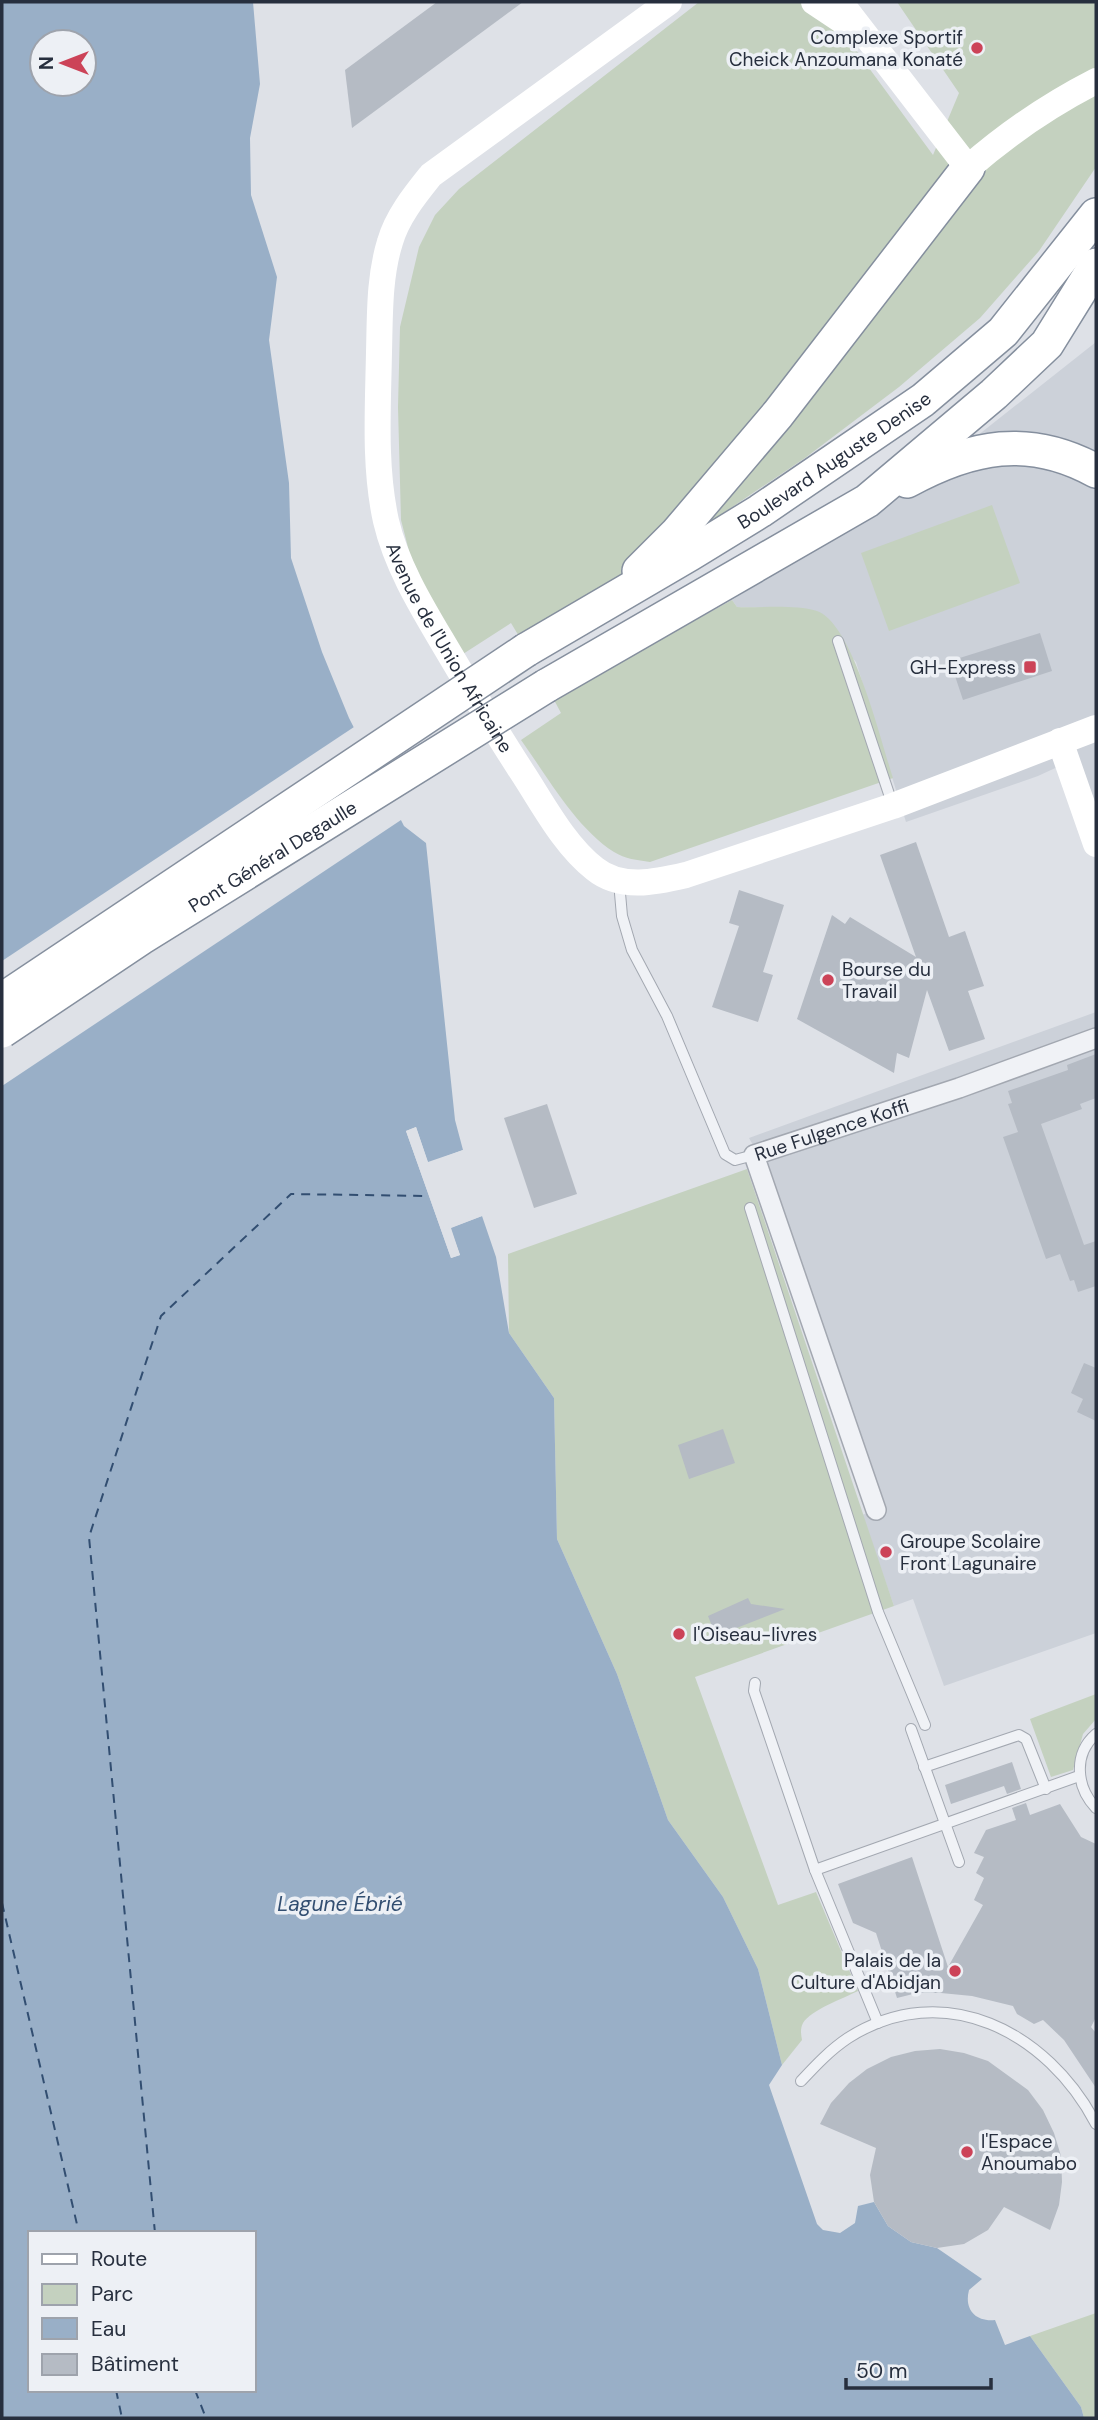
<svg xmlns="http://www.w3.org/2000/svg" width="1098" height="2420" viewBox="0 0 1098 2420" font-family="'DM Sans',sans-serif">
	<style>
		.built { fill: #ccd1d9 }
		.green { fill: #c4d1bf }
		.water { fill: #99afc7; fill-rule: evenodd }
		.pier { fill: #dee1e7 }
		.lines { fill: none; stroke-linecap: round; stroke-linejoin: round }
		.ferry { stroke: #324e71; stroke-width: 2; stroke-dasharray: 9 7; stroke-linecap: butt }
		.building { fill: #b5bbc4 }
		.lane-casing { stroke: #a3a8b1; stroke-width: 12 }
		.street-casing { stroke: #a3a8b1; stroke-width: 22 }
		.highway-casing { stroke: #858f9e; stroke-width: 36 }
		.lane { stroke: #f0f2f6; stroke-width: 10 }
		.street { stroke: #f0f2f6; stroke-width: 19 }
		.secondary { stroke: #fff; stroke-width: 26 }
		.highway { stroke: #fff; stroke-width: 33 }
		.highway-bridge-casing { stroke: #858f9e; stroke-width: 36; stroke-linecap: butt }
		.highway-bridge { stroke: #fff; stroke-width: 33 }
		.poi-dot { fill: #cc4358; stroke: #edf0f5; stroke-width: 2.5 }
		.labels { text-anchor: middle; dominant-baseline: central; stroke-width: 7; stroke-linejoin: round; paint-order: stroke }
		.poi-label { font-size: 19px; fill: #272f3e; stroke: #edf0f5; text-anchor: start }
		.street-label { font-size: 19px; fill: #272f3e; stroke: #edf0f5 }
		.water-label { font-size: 21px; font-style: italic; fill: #324e71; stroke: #edf0f5 }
	</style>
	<rect width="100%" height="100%" fill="#dee1e7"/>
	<g class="built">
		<polygon points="1096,342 1096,811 1077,758 1038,776 906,822 856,662 806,609 737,607 732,600 915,485"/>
		<polygon points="1096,1012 1096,1633 944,1686 913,1599 894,1606 862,1515 881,1508 767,1170 749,1138"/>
	</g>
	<g class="green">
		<polygon points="699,2 801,2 841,30 933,155 959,93 897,2 1096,2 1096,167 1039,251 980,318 899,387 805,458 707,524 672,528 619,580 520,638 511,623 463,654 434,606 410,555 401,520 398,407 400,327 419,247 435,215 459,189"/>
		<polygon points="992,505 1020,583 889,631 861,553"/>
		<path d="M732,600L737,607C762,608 793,604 817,611C853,623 881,742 893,778L650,862C637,860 625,859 614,852C576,828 547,776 521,740L561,713L553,698Z"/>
		<path d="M747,1169L894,1606L695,1677L778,1905L816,1892L858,1991C844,1998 811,2010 803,2023C800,2029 801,2034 802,2040L782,2065L758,1969L723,1897L668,1820L617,1674L557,1539L554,1398L509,1333L508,1254Z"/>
		<polygon points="1096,1694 1096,1719 1083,1734 1073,1770 1051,1777 1030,1719"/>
		<polygon points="1096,2313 1096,2418 1084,2418 1081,2407 1030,2336"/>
	</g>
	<path class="water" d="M2,2H253L260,84L250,138L251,195L277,277L269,340L289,483L291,558L322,652L349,718L404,826L426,843L455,1120L463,1150L428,1163L416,1127L406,1131L451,1258L460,1255L450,1228L482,1216L496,1257L509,1333L554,1398L557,1539L617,1674L668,1820L723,1897L758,1969L782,2065L769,2085L817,2224L823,2230L840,2233L855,2223L858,2206L874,2202L888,2226L911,2242L937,2248L982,2279L969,2290C964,2309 975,2322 995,2320L1005,2345L1030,2336L1081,2407L1084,2418H2ZM42,42H84V84H42ZM30,2233H254V2390H30Z"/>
	<g class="pier">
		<polygon points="357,725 404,818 2,1086 2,961"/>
		<polygon points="416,1127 428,1162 463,1150 464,1154 427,1166 413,1131 410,1133 453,1254 456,1253 448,1226 481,1213 482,1216 451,1228 460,1255 451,1258 406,1131"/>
	</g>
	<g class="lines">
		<g class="ferry">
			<polyline points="2,1903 79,2233"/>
			<polyline points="155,2233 89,1537 161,1316 291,1194 429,1196"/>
			<polyline points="116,2390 122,2418"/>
			<polyline points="195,2390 206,2418"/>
		</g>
	</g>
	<g class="building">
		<polygon points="437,2 523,2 352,128 345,70"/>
		<polygon points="1040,633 1052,671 963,700 950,661"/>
		<polygon points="916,842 949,937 965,931 984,986 968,991 985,1039 949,1051 927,990 909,1058 897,1053 894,1073 797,1019 832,915 845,924 850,917 916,957 880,855"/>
		<polygon points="739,890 784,905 763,972 773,975 758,1022 712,1007 739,926 729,923"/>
		<polygon points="1096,1054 1096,1098 1080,1104 1082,1109 1041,1124 1084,1245 1096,1241 1096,1286 1078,1292 1074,1280 1070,1281 1060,1254 1046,1259 1003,1137 1018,1132 1008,1104 1012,1103 1008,1091 1068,1070 1067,1065"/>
		<polygon points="547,1104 577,1194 534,1208 504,1118"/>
		<polygon points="1084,1363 1096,1368 1096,1421 1077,1412 1083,1399 1071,1393"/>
		<polygon points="723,1429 735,1463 689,1479 678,1445"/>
		<polygon points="748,1598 751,1604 785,1609 716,1636 708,1616"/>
		<polygon points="1012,1762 1021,1789 1007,1794 1004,1786 951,1804 945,1785"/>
		<polygon points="1026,1803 1030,1815 1060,1804 1081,1837 1096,1844 1096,2017 1091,2027 1096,2033 1096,2088 1064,2040 1043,2020 1034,2024 1017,2014 1013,2006 972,1996 941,1993 917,1993 897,1998 876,1933 853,1923 838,1884 912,1857 948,1967 983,1905 974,1900 984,1878 976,1873 984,1857 974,1853 986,1830 1016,1820 1012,1808"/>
		<polygon points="940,2049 964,2053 988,2061 1028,2090 1043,2110 1054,2133 1061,2156 1062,2182 1059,2205 1050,2230 1004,2207 988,2230 964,2244 937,2248 911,2242 888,2226 874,2202 870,2175 876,2148 820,2124 831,2103 849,2083 867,2069 891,2057 915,2051"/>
	</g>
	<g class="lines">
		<g class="lane-casing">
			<g id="lane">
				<polyline points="838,641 892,803"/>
				<polyline points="619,882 622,916 632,950 667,1016 725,1154 735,1160 754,1155"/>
				<polyline points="750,1208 878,1612 925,1725"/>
				<polyline points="755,1683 754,1691 815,1870 878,2023"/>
				<polyline points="911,1729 959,1862"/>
				<path d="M1096,1734C1073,1754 1076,1787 1096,1808"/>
				<polyline points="924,1767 1019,1735 1026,1739 1046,1789"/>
				<polyline points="815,1870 1079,1776"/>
				<path d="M801,2081C816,2065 830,2050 848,2038C944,1977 1048,2032 1096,2124"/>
			</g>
		</g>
		<g class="street-casing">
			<g id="street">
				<path id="s1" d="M876,1510L754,1155L959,1088L1096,1038"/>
			</g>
		</g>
		<g class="highway-casing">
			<g id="highway">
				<path d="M907,481C971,446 1029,434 1096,471"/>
				<polyline points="639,571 677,533 778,414 968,168"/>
				<path id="s3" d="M526,650L690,554L760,511L923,400L1003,332L1096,215"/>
				<polyline points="546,686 867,501 994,394 1047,344 1096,265"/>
			</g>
		</g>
		<use href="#lane" class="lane"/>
		<use href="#street" class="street"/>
		<g class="secondary">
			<path id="s2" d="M669,2L431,175C415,195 397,217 390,242C379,277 380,316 379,352C378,408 374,467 386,521C396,564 420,604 442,641C468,685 494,729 522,772C543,804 564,845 595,869C621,890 656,882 686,875L893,806L1096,728"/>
			<polyline points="814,2 853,28"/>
			<path d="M840,2L968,168C1008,133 1049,105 1096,81"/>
			<polyline points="1060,741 1096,844"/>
		</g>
		<use href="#highway" class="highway"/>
		<g class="highway-bridge-casing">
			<g id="highway-bridge">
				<polyline points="2,1000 526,650"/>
				<path id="s4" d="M2,1031L141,938L546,686"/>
			</g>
		</g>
		<use href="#highway-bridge" class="highway-bridge"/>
	</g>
	<g class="poi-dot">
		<circle cx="977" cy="48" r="7"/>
		<rect x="1023" y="660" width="14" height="14" rx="3.5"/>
		<circle cx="828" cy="980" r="7"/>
		<circle cx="886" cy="1552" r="7"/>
		<circle cx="679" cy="1634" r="7"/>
		<circle cx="955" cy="1971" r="7"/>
		<circle cx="967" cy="2152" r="7"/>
	</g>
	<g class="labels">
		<g class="poi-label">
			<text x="963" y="37" text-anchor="end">Complexe Sportif<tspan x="963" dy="22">Cheick Anzoumana Konaté</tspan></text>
			<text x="1016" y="667" text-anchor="end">GH-Express</text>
			<text x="842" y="969">Bourse du<tspan x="842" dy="22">Travail</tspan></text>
			<text x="900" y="1541">Groupe Scolaire<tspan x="900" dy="22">Front Lagunaire</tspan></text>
			<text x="693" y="1634">l'Oiseau-livres</text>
			<text x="941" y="1960" text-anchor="end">Palais de la<tspan x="941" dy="22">Culture d'Abidjan</tspan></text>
			<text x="981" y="2141">l'Espace<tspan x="981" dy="22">Anoumabo</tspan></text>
		</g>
		<g class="street-label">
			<text stroke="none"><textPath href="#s3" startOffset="362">Boulevard Auguste Denise</textPath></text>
			<text stroke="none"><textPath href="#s2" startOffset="796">Avenue de l'Union Africaine</textPath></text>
			<text stroke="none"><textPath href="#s4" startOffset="322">Pont Général Degaulle</textPath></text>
			<text stroke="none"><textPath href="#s1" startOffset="457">Rue Fulgence Koffi</textPath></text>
		</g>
		<g class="water-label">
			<text x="340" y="1904">Lagune Ébrié</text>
		</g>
	</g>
	<rect width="1098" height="2420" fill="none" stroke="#272f3e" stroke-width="7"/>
	<rect x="28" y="2231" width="228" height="161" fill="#edf0f5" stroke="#9ea3ac" stroke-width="2"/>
	<rect x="42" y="2254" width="35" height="10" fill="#ffffff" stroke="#9ea3ac" stroke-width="2"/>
	<text x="91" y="2266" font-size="21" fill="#272f3e">Route</text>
	<rect x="42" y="2284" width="35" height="21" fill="#c4d1bf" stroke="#9ea3ac" stroke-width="2"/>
	<text x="91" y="2301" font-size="21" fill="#272f3e">Parc</text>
	<rect x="42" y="2318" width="35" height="21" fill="#99afc7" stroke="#9ea3ac" stroke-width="2"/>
	<text x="91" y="2336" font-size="21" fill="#272f3e">Eau</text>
	<rect x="42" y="2354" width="35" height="21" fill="#b5bbc4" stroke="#9ea3ac" stroke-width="2"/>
	<text x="91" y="2371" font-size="21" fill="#272f3e">Bâtiment</text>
	<g transform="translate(63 63) rotate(270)"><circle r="33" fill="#edf0f5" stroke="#9ea3ac" stroke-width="2"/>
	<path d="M0-5L12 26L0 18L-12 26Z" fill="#cc4358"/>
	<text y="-10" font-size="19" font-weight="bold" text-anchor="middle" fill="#272f3e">N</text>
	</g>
	<path d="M846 2378v10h145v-10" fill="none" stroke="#272f3e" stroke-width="3.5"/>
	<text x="856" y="2378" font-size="21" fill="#272f3e" stroke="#edf0f5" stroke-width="5" paint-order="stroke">50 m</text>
</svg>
